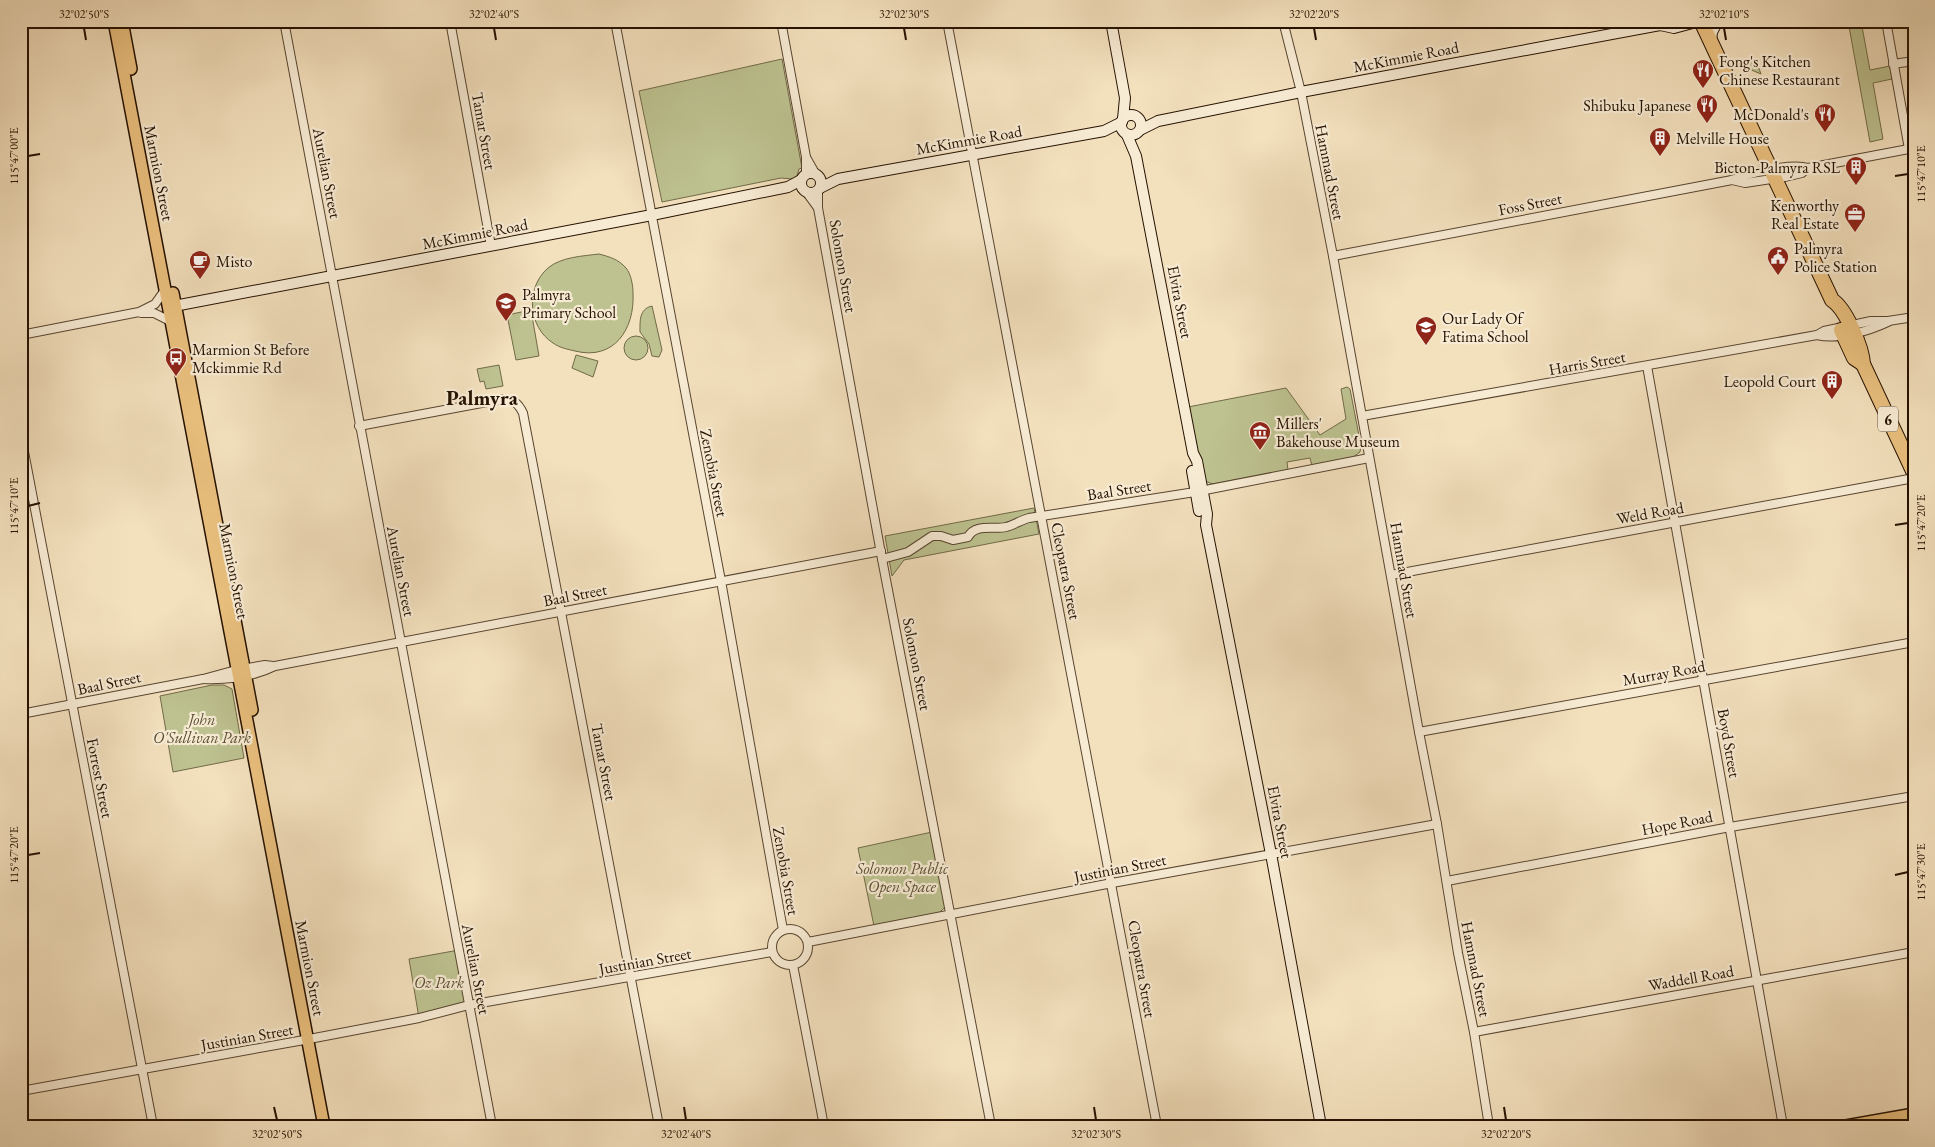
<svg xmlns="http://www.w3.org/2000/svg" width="1935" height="1147" viewBox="0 0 1935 1147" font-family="'EB Garamond',serif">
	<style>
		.green { fill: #bdc290; stroke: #716a48 }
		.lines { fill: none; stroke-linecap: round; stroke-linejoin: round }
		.street-casing { stroke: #584530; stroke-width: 10 }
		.secondary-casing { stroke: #251101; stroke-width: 12 }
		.primary-casing { stroke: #251101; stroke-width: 14 }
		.highway-casing { stroke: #251101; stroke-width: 16 }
		.street { stroke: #f7ebd4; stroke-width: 8 }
		.secondary { stroke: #f7ebd4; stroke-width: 10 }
		.primary { stroke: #eac07e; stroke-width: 11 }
		.highway { stroke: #eac07e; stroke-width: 14 }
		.ticks { fill: none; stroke: #251101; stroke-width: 2 }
		.labels { text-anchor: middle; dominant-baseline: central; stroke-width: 4.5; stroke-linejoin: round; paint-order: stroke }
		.shield { fill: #f7ebd4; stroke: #645240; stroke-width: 1 }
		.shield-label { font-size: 15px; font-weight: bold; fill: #251101 }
		.street-label { font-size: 16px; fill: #251101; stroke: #f7ebd4 }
		.poi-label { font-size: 16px; fill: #251101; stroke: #f7ebd4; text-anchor: start }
		.park-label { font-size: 16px; font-style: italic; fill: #5a4f33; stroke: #f7ebd4 }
		.district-label { font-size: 21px; font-weight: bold; fill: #251101; stroke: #f7ebd4 }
		.neatline { fill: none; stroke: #251101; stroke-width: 2 }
		.ticks-label { font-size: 12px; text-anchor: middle; fill: #251101 }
	</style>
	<rect width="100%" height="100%" fill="#f3e0bd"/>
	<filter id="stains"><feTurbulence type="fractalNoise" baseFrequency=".004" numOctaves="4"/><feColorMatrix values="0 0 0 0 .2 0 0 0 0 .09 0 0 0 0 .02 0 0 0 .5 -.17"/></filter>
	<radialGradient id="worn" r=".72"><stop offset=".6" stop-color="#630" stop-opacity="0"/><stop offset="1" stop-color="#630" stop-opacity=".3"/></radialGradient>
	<g class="green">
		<polygon points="1848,21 1861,21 1870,70 1890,66 1892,79 1873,83 1883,139 1870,142"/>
		<polygon points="1750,58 1754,66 1758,66 1761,74 1742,66 1740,62"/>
		<polygon points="782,59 802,168 799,169 797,176 793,179 781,178 662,202 639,91"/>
		<path d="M599,254C610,257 618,259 626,268C631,274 633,285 633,293C635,329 614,361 575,351C567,349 560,348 553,343C528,327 525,288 548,268C561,257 583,256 599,254Z"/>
		<path d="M652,306L662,350L659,357L652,356L649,344L640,332C640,321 639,309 652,306Z"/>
		<polygon points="531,310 539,356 516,360 507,315"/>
		<circle cx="636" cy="348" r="12"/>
		<polygon points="576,355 598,361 593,377 572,368"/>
		<polygon points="499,365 503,386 486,389 484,381 480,382 477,369"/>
		<polygon points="1347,387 1350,389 1361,446 1360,452 1352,458 1312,466 1310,458 1287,462 1288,470 1213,484 1204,481 1202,477 1188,407 1286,388 1320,435 1346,419 1341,389"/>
		<polygon points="1034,508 1039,534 904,560 892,576 885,536"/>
		<polygon points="212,685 224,685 232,689 244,758 173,772 160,696"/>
		<polygon points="932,832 945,900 945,907 939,913 874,926 858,848"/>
		<polygon points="459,950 469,1005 419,1018 409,959"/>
	</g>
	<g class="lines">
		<g class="street-casing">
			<g id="street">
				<polyline points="284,21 492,1126"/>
				<polyline points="450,21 491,246"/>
				<polyline points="615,21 721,581 783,930"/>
				<polyline points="781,21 806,157 806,174"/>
				<polyline points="947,21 1157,1126"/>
				<polyline points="1283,21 1301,92 1333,256 1419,732 1437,824 1458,953 1474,1032 1489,1126"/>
				<polyline points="1886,21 1909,149"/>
				<polyline points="1893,64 1914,61"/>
				<polyline points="807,159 816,175"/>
				<polyline points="1732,180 1745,183 1785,177 1802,173 1808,168"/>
				<polyline points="818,191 818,208 882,559 991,1126"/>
				<polyline points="807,193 818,208"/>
				<path d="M1333,256L1732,180C1749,173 1791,163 1808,168L1914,148"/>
				<polyline points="141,313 154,313 170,321"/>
				<polyline points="21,335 139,312 155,304 165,290"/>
				<path d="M1817,335C1839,340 1869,331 1888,322"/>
				<polyline points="1647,366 1783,1126"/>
				<polyline points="1362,416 1817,335 1824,331 1871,321 1888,321 1914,317"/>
				<path d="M359,426L503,399C514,400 518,403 523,413L659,1126"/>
				<polyline points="21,436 153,1126"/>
				<path d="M882,559L908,552L932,536H941L953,540L968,537C975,523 994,530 1006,527C1014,525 1021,520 1029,518L1195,492L1369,458"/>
				<polyline points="1391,575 1914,478"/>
				<path d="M203,679C228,680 253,677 275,666L881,551"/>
				<polyline points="21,714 203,679 236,670 265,665 273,666"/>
				<polyline points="1419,732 1914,642"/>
				<polyline points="1447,881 1730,827 1914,796"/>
				<circle cx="790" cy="947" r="18"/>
				<polyline points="808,942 1112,883 1437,824"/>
				<polyline points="793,965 824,1126"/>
				<polyline points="1474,1032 1914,952"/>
				<polyline points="21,1091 304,1040 419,1018 469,1005 772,952"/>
			</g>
		</g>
		<g class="secondary-casing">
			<g id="secondary">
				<polyline points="1111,21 1125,98 1123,119"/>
				<polyline points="1660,25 1674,28 1700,21"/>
				<polyline points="1711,41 1712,32 1718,21"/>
				<circle cx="1131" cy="125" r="10"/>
				<polyline points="1140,130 1158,121 1301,92 1660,25 1668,21"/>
				<polyline points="1127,135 1136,156 1193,453 1197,461 1207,514 1206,525 1271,854 1321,1126"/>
				<circle cx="811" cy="183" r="10"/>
				<polyline points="820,188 838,179 1104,131 1122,122"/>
				<polyline points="169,307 652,215 788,187 801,180"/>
				<polyline points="1192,471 1199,511"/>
			</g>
		</g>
		<g class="primary-casing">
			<g id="primary">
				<polyline points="114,21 324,1126"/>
				<polyline points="122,21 131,69"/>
				<polyline points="173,293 252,710"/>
				<polyline points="1846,1126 1914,1114"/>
			</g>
		</g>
		<g class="highway-casing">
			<g id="highway">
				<path d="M1701,21L1832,300C1846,309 1862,347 1863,364L1914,473"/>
				<polyline points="1841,330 1854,358 1863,364"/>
			</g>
		</g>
		<use href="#street" class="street"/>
		<use href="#secondary" class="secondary"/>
		<use href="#primary" class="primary"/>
		<use href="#highway" class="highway"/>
	</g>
	<path class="ticks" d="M84,28L86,40M494,28L496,40M904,28L906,40M1314,28L1316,40M1724,28L1726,40M28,156L40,154M1895,176L1908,174M28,506L40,503M1895,525L1908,523M28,855L40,853M1895,875L1908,872M274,1107L277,1120M684,1107L686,1120M1094,1107L1096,1120M1504,1107L1506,1120"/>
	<defs>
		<g id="restaurant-pin" transform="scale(1.125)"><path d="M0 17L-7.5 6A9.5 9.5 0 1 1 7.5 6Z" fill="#8f2418" stroke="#f7ebd4"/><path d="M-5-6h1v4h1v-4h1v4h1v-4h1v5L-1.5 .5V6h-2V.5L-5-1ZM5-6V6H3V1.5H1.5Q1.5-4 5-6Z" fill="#fff"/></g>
		<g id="building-pin" transform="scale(1.125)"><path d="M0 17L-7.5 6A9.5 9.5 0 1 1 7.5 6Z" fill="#8f2418" stroke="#f7ebd4"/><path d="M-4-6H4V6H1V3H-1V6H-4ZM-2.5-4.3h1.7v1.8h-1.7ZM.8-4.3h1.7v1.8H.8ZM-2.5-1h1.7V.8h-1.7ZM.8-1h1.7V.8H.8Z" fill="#fff"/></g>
		<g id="office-pin" transform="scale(1.125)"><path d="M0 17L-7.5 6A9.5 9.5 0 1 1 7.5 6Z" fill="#8f2418" stroke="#f7ebd4"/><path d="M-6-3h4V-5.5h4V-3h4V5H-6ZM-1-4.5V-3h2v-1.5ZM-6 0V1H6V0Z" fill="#fff"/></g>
		<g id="civic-pin" transform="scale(1.125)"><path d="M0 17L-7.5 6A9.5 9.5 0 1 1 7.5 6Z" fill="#8f2418" stroke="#f7ebd4"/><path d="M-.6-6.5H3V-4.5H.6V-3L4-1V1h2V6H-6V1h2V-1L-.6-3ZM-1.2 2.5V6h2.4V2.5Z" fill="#fff"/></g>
		<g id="cafe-pin" transform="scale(1.125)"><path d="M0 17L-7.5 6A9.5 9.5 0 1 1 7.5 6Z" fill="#8f2418" stroke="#f7ebd4"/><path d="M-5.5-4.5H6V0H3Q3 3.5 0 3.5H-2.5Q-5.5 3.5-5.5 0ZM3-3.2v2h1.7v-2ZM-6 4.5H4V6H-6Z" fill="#fff"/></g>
		<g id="school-pin" transform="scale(1.125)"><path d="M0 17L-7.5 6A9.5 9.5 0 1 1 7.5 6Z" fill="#8f2418" stroke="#f7ebd4"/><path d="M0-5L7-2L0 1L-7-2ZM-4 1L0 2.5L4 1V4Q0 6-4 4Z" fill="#fff"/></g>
		<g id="bus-pin" transform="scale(1.125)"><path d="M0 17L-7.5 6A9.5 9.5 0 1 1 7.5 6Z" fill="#8f2418" stroke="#f7ebd4"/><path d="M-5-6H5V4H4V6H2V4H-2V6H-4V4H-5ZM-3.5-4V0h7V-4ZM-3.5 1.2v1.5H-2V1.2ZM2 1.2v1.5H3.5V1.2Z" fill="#fff"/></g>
		<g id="museum-pin" transform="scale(1.125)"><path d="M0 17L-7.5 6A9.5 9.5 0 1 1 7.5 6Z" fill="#8f2418" stroke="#f7ebd4"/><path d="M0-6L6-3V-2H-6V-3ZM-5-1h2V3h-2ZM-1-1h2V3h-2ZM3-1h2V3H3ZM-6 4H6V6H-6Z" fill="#fff"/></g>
	</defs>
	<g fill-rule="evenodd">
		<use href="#restaurant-pin" x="1703" y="70"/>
		<use href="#restaurant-pin" x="1707" y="105"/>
		<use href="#restaurant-pin" x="1825" y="114"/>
		<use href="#building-pin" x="1660" y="138"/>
		<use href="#building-pin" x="1856" y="167"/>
		<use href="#office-pin" x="1855" y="214"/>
		<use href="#civic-pin" x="1778" y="257"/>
		<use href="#cafe-pin" x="200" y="261"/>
		<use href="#school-pin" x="506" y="303"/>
		<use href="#school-pin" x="1426" y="327"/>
		<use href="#bus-pin" x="176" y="358"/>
		<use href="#building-pin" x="1832" y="381"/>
		<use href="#museum-pin" x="1260" y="432"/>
	</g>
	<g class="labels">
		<rect class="shield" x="1878" y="406.5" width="20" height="25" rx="4"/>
		<g class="shield-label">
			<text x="1888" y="419">6</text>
		</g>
		<g class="street-label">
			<text transform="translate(1406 57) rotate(-11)">McKimmie Road</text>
			<text transform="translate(484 131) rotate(80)">Tamar Street</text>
			<text transform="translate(969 140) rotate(-10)">McKimmie Road</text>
			<text transform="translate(1330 172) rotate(79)">Hammad Street</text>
			<text transform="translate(159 173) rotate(79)">Marmion Street</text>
			<text transform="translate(327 173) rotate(79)">Aurelian Street</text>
			<text transform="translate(1530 204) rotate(-11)">Foss Street</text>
			<text transform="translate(475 234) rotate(-11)">McKimmie Road</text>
			<text transform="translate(843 266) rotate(80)">Solomon Street</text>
			<text transform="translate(1180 302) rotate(79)">Elvira Street</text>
			<text transform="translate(1587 363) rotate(-10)">Harris Street</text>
			<text transform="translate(714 473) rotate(79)">Zenobia Street</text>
			<text transform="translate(1119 490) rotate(-9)">Baal Street</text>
			<text transform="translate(1650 513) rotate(-10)">Weld Road</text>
			<text transform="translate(1404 570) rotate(80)">Hammad Street</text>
			<text transform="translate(234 571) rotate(79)">Marmion Street</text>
			<text transform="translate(401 571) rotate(79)">Aurelian Street</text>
			<text transform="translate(1066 571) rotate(79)">Cleopatra Street</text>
			<text transform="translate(575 595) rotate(-11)">Baal Street</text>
			<text transform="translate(917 664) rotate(79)">Solomon Street</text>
			<text transform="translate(1664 673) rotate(-10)">Murray Road</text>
			<text transform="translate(109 683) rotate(-12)">Baal Street</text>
			<text transform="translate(1729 743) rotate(80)">Boyd Street</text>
			<text transform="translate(604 762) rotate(79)">Tamar Street</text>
			<text transform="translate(100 778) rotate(79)">Forrest Street</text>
			<text transform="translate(1280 822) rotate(79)">Elvira Street</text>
			<text transform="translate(1677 823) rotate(-11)">Hope Road</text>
			<text transform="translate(1120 868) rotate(-11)">Justinian Street</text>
			<text transform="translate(786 871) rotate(80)">Zenobia Street</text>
			<text transform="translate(645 961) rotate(-10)">Justinian Street</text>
			<text transform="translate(310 968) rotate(79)">Marmion Street</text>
			<text transform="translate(476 969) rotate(79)">Aurelian Street</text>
			<text transform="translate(1142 969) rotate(80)">Cleopatra Street</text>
			<text transform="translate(1476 969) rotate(79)">Hammad Street</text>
			<text transform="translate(1691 978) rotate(-10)">Waddell Road</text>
			<text transform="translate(247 1037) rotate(-10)">Justinian Street</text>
		</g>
		<g class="poi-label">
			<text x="1719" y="61">Fong's Kitchen<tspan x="1719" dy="18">Chinese Restaurant</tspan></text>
			<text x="1691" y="105" text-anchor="end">Shibuku Japanese</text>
			<text x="1809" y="114" text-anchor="end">McDonald's</text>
			<text x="1676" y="138">Melville House</text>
			<text x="1840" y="167" text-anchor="end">Bicton-Palmyra RSL</text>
			<text x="1839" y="205" text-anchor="end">Kenworthy<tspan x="1839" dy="18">Real Estate</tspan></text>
			<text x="1794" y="248">Palmyra<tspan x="1794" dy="18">Police Station</tspan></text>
			<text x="216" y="261">Misto</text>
			<text x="522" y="294">Palmyra<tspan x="522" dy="18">Primary School</tspan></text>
			<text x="1442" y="318">Our Lady Of<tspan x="1442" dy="18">Fatima School</tspan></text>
			<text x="192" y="349">Marmion St Before<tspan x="192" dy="18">Mckimmie Rd</tspan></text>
			<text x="1816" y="381" text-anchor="end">Leopold Court</text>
			<text x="1276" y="423">Millers'<tspan x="1276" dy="18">Bakehouse Museum</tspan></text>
		</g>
		<g class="park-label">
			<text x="202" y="719">John<tspan x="202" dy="18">O'Sullivan Park</tspan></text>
			<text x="902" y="868">Solomon Public<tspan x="902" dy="18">Open Space</tspan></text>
			<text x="439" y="982">Oz Park</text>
		</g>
		<g class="district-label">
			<text x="482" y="397">Palmyra</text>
		</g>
	</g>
	<rect width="1935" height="1147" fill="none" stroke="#f3e0bd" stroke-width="55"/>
	<rect x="28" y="28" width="1880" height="1092" class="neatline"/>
	<g class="ticks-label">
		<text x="84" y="18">32°02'50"S</text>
		<text x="494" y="18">32°02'40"S</text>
		<text x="904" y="18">32°02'30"S</text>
		<text x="1314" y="18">32°02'20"S</text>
		<text x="1724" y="18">32°02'10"S</text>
		<text transform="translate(14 156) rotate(-90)" y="4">115°47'00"E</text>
		<text transform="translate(1921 174) rotate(-90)" y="4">115°47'10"E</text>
		<text transform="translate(14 506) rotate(-90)" y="4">115°47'10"E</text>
		<text transform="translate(1921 523) rotate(-90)" y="4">115°47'20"E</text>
		<text transform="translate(14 855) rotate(-90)" y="4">115°47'20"E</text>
		<text transform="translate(1921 872) rotate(-90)" y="4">115°47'30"E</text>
		<text x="277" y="1138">32°02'50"S</text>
		<text x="686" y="1138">32°02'40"S</text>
		<text x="1096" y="1138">32°02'30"S</text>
		<text x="1506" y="1138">32°02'20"S</text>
	</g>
	<rect width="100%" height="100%" filter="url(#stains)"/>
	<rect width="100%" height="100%" fill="url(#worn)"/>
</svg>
